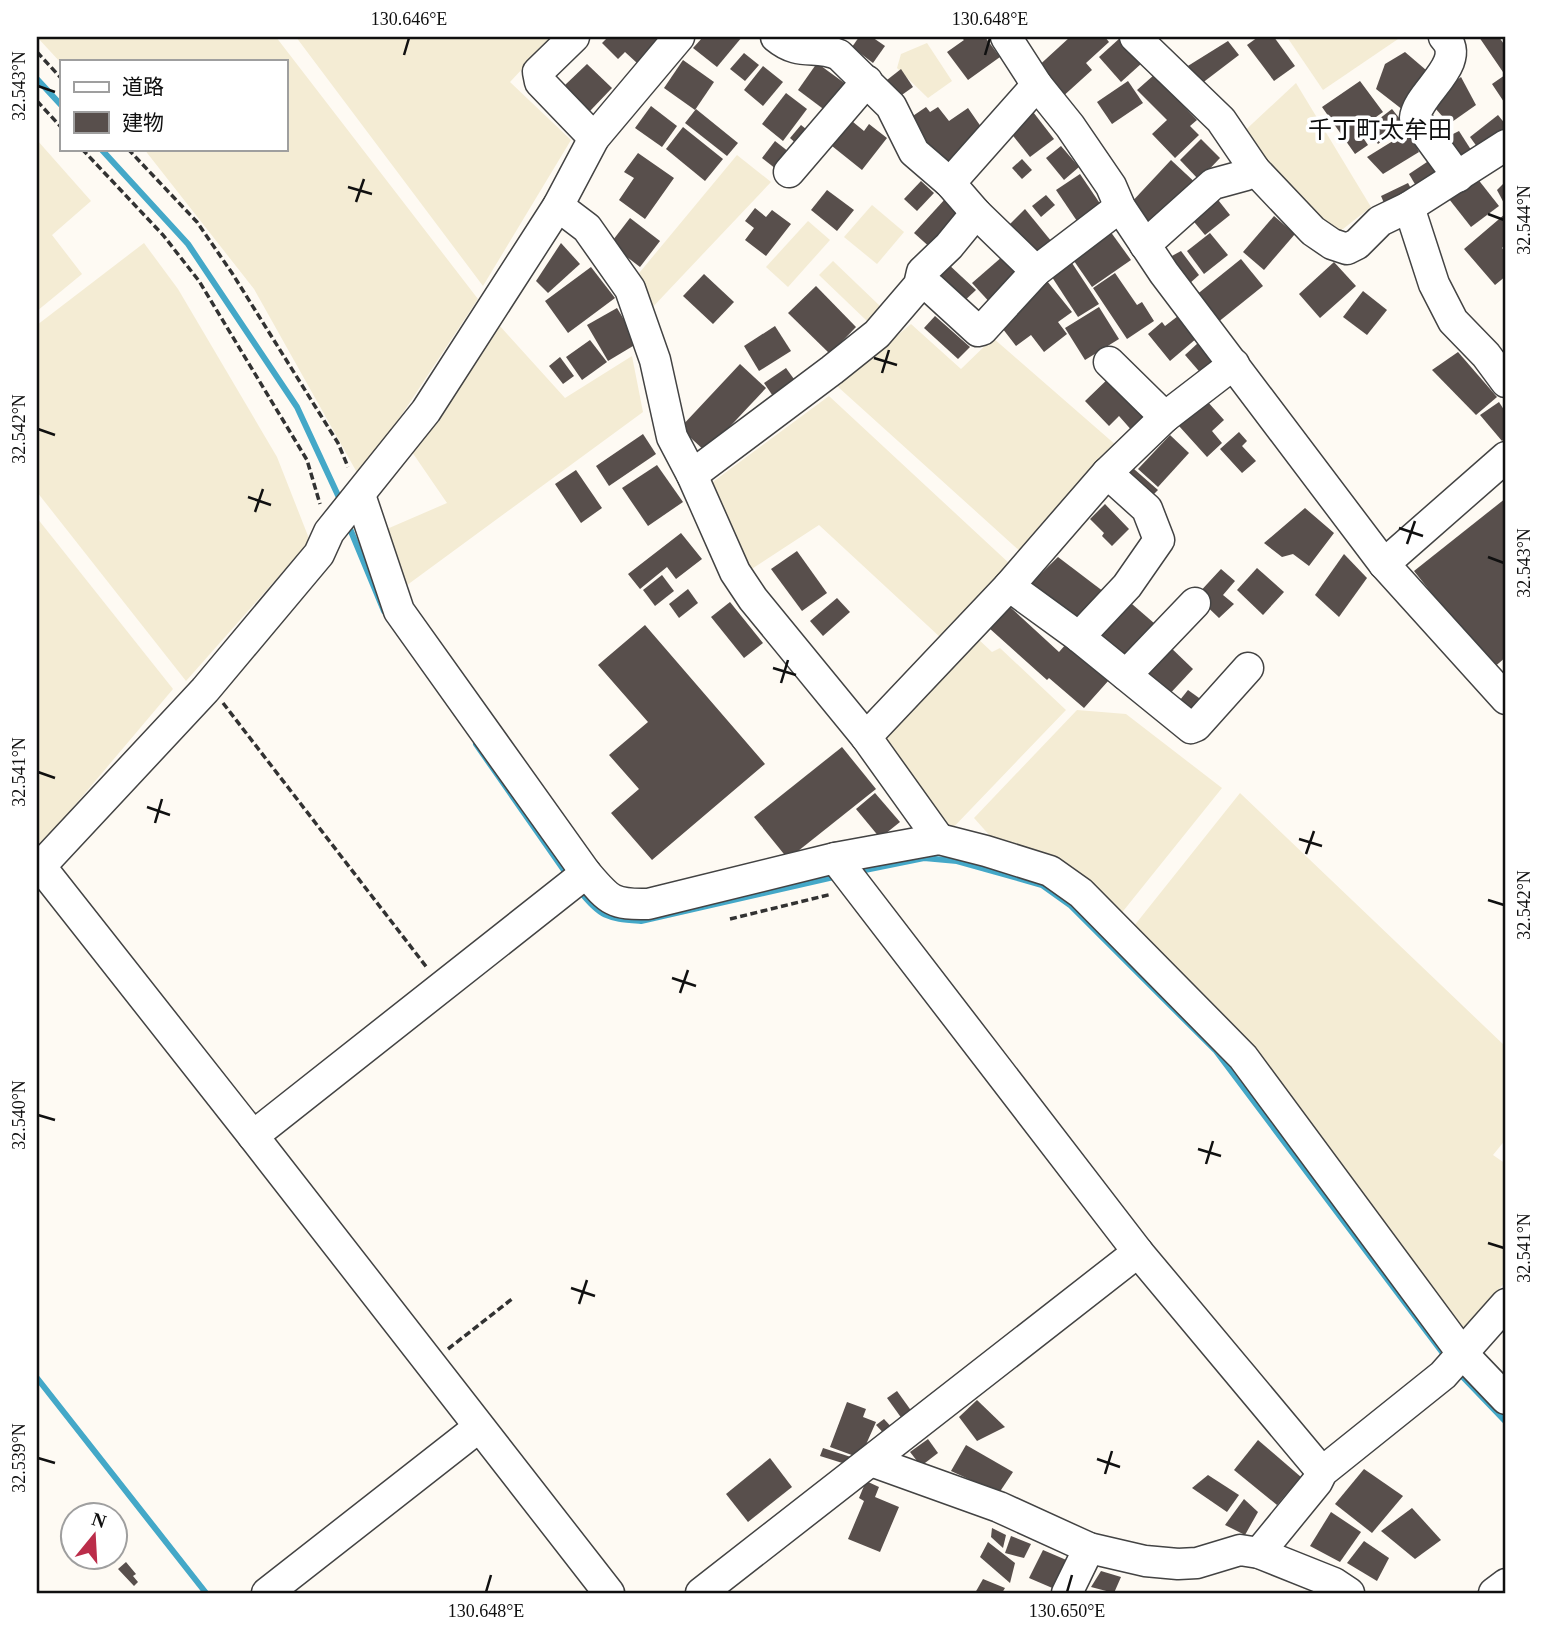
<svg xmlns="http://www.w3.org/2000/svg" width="1543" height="1630" viewBox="0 0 1543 1630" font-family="'Times New Roman','Noto Sans JP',serif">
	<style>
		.farmland { fill: #f4ecd4 }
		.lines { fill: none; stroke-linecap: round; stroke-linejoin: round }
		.stream { stroke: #44a8c8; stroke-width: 6 }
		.building { fill: #584f4c }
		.minor-casing { stroke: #434343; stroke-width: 33 }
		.path { stroke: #323232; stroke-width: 3.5; stroke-dasharray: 7 3.5; stroke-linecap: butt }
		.minor { stroke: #fff; stroke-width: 30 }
		.ticks { fill: none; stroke: #101010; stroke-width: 2.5 }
		.labels { text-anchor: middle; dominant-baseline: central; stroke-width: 7; stroke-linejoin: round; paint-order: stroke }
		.quarter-label { font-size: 24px; fill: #101010; stroke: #fff }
		.neatline { fill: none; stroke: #101010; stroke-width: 2.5 }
		.ticks-label { font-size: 18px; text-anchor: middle; fill: #101010 }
	</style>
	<rect width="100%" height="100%" fill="#fefaf3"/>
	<g class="farmland">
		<polygon points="37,37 276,37 478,299 360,478 254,289 144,149 285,149 285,61 61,61 61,63"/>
		<polygon points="296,37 552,37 510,82 571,140 483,286"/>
		<polygon points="1287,37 1401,37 1323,90"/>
		<polygon points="927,43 952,81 928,98 897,68 901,54"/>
		<polygon points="1296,83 1371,207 1329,240 1237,138"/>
		<polygon points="37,140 91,201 52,235 82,274 37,311"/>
		<polygon points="737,155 771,182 649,311 635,278"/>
		<polygon points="872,205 904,232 877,264 844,237"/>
		<polygon points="808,221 830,240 788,287 766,267"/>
		<polygon points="144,243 178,289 277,457 310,541 186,681 37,492 37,325"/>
		<polygon points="833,261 881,307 867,321 819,275"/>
		<polygon points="911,324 961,369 993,338 1117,446 1022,553 837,386"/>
		<polygon points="499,325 565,398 632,356 643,412 399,591 373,535 447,503 412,452 439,421"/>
		<polygon points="829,396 1010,564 941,638 819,525 744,574 706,487"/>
		<polygon points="37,518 173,689 37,850"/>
		<polygon points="977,638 992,652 1000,648 1066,710 947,834 876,743"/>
		<polygon points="1077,710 1126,714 1222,788 1120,915 1000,847 974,818"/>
		<polygon points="1240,793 1506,1047 1506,1139 1493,1155 1506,1164 1506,1281 1458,1337 1130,931"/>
	</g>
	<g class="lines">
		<g class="stream">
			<polyline points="37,79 61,105"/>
			<polyline points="101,149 188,244 297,407 342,504"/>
			<polyline points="348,524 384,611"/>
			<polyline points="476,744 568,876"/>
			<polyline points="855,872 924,858 957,861 1042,885 1070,905 1216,1051 1448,1360"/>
			<path d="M579,890C601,918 607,918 641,921L838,876"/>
			<polyline points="1457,1371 1506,1422"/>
			<polyline points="37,1378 206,1593"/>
		</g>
	</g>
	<g class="building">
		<polygon points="608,37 656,37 658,39 637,63 625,52 618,59 602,43"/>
		<polygon points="703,37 742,37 717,67 693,48"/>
		<polygon points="859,37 872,37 885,46 873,63 852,47"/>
		<polygon points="961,37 985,37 1000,57 968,80 947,52 964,40"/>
		<polygon points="1070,37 1105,37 1109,42 1086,63 1092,70 1060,99 1034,70"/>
		<polygon points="1258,37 1274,37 1295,66 1274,81 1247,45"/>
		<polygon points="1479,37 1499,37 1506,47 1506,105 1492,84 1505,75"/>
		<polygon points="1120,38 1142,63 1121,82 1099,57"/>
		<polygon points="1228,41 1239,55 1197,87 1183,69"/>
		<polygon points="1405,52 1426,70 1403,110 1376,89 1385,64"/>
		<polygon points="744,53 759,65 745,81 730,69"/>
		<polygon points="683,60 714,82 695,110 664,88"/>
		<polygon points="817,63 854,90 834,117 798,90"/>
		<polygon points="587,64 612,88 590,111 564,86"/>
		<polygon points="763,66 783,82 763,106 744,90"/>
		<polygon points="901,69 913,87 899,97 887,80"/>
		<polygon points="1154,75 1197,120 1190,126 1199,135 1175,158 1152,134 1167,120 1137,90"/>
		<polygon points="1461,77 1476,105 1449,124 1429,101"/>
		<polygon points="1128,81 1143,103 1112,124 1097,102"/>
		<polygon points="1360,81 1383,112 1358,130 1368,145 1355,154 1322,107"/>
		<polygon points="786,93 807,109 783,141 762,124"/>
		<polygon points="651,106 677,126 662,147 635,128"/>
		<polygon points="926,107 930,112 938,107 949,121 968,108 986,134 936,170 907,120"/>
		<polygon points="1030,108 1054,139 1030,157 1006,127"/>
		<polygon points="696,109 738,143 727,156 685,123"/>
		<polygon points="1392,109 1404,124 1378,144 1366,129"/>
		<polygon points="1498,115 1506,125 1506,133 1480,151 1470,137"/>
		<polygon points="847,117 864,131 869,124 887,138 862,170 827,142"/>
		<polygon points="801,125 811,133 800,147 790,138"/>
		<polygon points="683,127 723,159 705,181 666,149"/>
		<polygon points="1409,131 1419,152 1383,174 1367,157"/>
		<polygon points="1459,131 1475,156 1461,165 1443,139"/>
		<polygon points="1201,139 1220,158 1199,180 1180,160"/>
		<polygon points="775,141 789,152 776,169 762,158"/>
		<polygon points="1061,146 1079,167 1064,180 1046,158"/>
		<polygon points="638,153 674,178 645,219 619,200 634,178 624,172"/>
		<polygon points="1022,159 1032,170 1022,179 1012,168"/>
		<polygon points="1171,160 1200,187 1152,228 1128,206"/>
		<polygon points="1430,160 1442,178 1419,191 1409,174"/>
		<polygon points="1080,174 1103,208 1079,224 1056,190"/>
		<polygon points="1477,178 1499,206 1471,227 1449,199"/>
		<polygon points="921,181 934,193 917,211 904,199"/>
		<polygon points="1506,181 1506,207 1497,190"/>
		<polygon points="1408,183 1415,196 1387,210 1381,196"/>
		<polygon points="827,190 854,210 837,231 811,210"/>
		<polygon points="1046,195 1055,205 1041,217 1032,206"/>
		<polygon points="1215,196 1230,215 1205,235 1190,217"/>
		<polygon points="946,198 966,215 933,250 914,233"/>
		<polygon points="755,208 766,217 772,210 791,224 766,256 745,240 754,228 745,221"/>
		<polygon points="1025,209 1056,247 1037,262 1005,229"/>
		<polygon points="1505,214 1506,244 1502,248 1506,252 1506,276 1495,285 1464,249"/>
		<polygon points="1274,216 1295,234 1264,270 1243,252"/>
		<polygon points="630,218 660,241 640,267 610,244"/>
		<polygon points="1110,231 1131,260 1092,287 1072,258"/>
		<polygon points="1210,233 1228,255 1204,274 1187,251"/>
		<polygon points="561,243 580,264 548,293 536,281"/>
		<polygon points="1181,251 1199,275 1189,284 1170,257"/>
		<polygon points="1003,256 1023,279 993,306 972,283"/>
		<polygon points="1241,259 1263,286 1212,327 1190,300"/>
		<polygon points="1070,260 1099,304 1078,317 1050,274"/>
		<polygon points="1334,262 1356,286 1320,318 1299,294"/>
		<polygon points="947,263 976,290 961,304 933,276"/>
		<polygon points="591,267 615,298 568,333 545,301"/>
		<polygon points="1115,273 1137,305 1142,302 1154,321 1127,339 1093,288"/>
		<polygon points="704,274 734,302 713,324 683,296"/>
		<polygon points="1047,281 1072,312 1058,322 1067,334 1044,352 1031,335 1016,346 996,320"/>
		<polygon points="816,286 856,327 830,354 788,313"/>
		<polygon points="1363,291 1387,310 1367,335 1343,317"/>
		<polygon points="1099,307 1119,339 1085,360 1065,328"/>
		<polygon points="617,308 638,343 608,361 587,325"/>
		<polygon points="935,316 970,347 958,359 924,328"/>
		<polygon points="1178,316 1197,338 1170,361 1148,334 1162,322 1165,326"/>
		<polygon points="775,326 791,351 759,371 744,346"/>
		<polygon points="590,340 607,362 582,380 566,357"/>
		<polygon points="1198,343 1218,366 1204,377 1185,355"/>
		<polygon points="1458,352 1497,397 1476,415 1432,370"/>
		<polygon points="560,357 574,376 563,384 549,366"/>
		<polygon points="740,364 766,388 706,452 680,428"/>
		<polygon points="786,368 799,386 777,402 764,383"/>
		<polygon points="1113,374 1152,414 1134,433 1119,416 1109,426 1085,401"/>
		<polygon points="1207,401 1224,420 1212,431 1222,443 1207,457 1179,426"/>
		<polygon points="1499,402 1506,413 1506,438 1502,441 1480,415"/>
		<polygon points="1239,432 1247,441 1242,446 1256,461 1242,473 1220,449"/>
		<polygon points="643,434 656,454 609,486 596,466"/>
		<polygon points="1170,435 1189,453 1158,487 1138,469"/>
		<polygon points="657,465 683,502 648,526 622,488"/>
		<polygon points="1134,469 1158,490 1147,501 1124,479"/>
		<polygon points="576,470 602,508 581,523 555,484"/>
		<polygon points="1506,498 1506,657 1492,669 1414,571"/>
		<polygon points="1105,504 1129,529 1112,546 1102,536 1104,533 1090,519"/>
		<polygon points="1305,508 1334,533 1309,566 1293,554 1282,557 1264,543"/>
		<polygon points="681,533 702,559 676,579 667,567 640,589 628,574"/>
		<polygon points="797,551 827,593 802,611 771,569"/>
		<polygon points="1344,554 1367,578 1339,617 1315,595"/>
		<polygon points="1058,557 1108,595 1079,630 1026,588"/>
		<polygon points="1257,568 1284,592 1263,615 1237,590"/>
		<polygon points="1221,569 1235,581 1223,595 1234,604 1219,618 1196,596"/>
		<polygon points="662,575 674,591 655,606 643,590"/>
		<polygon points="688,589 698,603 679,618 669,604"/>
		<polygon points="837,598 850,612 823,636 810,621"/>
		<polygon points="1125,598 1162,630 1126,666 1090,636"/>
		<polygon points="730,602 763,643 744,658 711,617"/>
		<polygon points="1009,606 1059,652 1067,643 1109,680 1084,708 1049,678 1047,680 989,628"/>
		<polygon points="645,625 765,764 652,860 611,813 639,789 609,755 648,722 598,665"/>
		<polygon points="1166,643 1193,669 1165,699 1138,675"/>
		<polygon points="1188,690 1206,703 1192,718 1176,705"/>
		<polygon points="842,747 876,789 788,859 754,817"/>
		<polygon points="875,793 900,822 880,838 856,809"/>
		<polygon points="897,1391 915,1416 905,1423 887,1398"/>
		<polygon points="977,1400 1005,1427 977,1441 959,1417"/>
		<polygon points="847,1402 866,1409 863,1417 876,1422 860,1458 830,1447"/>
		<polygon points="884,1419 895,1431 888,1438 876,1425"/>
		<polygon points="928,1439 938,1453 921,1466 910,1452"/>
		<polygon points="1258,1440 1301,1477 1277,1505 1234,1470"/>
		<polygon points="966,1445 1013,1472 999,1493 951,1471"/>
		<polygon points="823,1448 854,1458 852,1466 820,1456"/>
		<polygon points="770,1458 792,1487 748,1522 726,1494"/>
		<polygon points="1364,1469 1403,1496 1372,1533 1335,1504"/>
		<polygon points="1208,1475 1239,1495 1227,1512 1192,1488"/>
		<polygon points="866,1481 879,1487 875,1497 899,1507 880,1552 848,1539 864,1501 859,1498"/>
		<polygon points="1244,1499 1258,1512 1245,1535 1225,1525"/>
		<polygon points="1412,1508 1441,1540 1415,1559 1381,1531"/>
		<polygon points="1331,1512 1361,1532 1340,1562 1310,1546"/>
		<polygon points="992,1528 1006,1535 1003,1548 991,1537"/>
		<polygon points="1011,1536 1031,1544 1024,1558 1005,1553"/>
		<polygon points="1364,1541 1389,1558 1377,1581 1347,1563"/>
		<polygon points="988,1542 1015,1563 1010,1583 980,1557"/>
		<polygon points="1043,1550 1071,1562 1057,1590 1029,1578"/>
		<polygon points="87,1556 106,1556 95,1566"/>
		<polygon points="126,1562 136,1574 133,1576 138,1582 134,1586 118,1569"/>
		<polygon points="1101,1571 1121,1577 1114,1593 1091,1587"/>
		<polygon points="983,1579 1005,1588 1002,1593 975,1593"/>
	</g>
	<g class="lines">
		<g class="minor-casing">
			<g id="minor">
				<polyline points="574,37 538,72 540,82 594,138"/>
				<path d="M776,37C800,57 815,44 839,55L891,106L914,152L950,183L976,213L1036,271"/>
				<polyline points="1006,37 1037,85 1070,126 1111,186 1120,207 1164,273 1384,564 1506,699"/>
				<polyline points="1135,37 1221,120 1255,170 1313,231 1332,244 1347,249 1357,244 1380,221 1409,207"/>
				<path d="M1444,37C1469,63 1417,93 1415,118L1458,177"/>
				<polyline points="1506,145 1409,207 1434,284 1453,321 1486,355 1506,382"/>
				<polyline points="789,172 867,81"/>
				<polyline points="950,183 1037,85"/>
				<polyline points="558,206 587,228 630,289 655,360 672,437 692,475 735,572 753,599 866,737 939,839"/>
				<polyline points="1145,245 1213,184 1246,175 1255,170"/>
				<polyline points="919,285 931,288 978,331 982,330 1036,271 1120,207"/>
				<polyline points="1109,362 1165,417"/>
				<polyline points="692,475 832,370 877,334 919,285 922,272 949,246 976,213"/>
				<path d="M360,495L399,611L586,873C609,900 612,905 648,904L835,858"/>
				<polyline points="1384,564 1506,457"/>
				<polyline points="1009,586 1079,637 1191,728 1196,726 1248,668"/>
				<polyline points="1079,637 1127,586 1159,540 1147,509 1107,473"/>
				<polyline points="1126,675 1195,603"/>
				<polyline points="866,737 1009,586 1107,473 1165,417 1234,364"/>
				<polyline points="37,862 253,1136 609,1593"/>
				<polyline points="37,870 205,690 319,554 329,532 426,411 558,206 594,138 679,37"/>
				<polyline points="253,1136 586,873"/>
				<polyline points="871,1461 999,1507 1089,1548 1145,1561 1178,1564 1197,1563 1240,1550 1259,1553 1334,1583 1349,1593"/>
				<polyline points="1322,1472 1138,1252 835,858 939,839 986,851 1050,871 1081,893 1243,1057 1462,1353 1506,1399"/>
				<polyline points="1259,1553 1317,1482 1322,1472 1443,1375 1506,1304"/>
				<polyline points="267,1593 479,1427"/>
				<polyline points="701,1593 1138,1252"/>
				<polyline points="1067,1593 1089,1548"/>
				<polyline points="1494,1593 1506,1584"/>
			</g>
		</g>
		<g class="path">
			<polyline points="37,52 61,78"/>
			<polyline points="37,101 61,127"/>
			<polyline points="82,149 163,235 199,281 307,460 320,504"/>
			<polyline points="128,149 197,222 232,273 338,443 348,467"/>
			<polyline points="223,703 428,969"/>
			<polyline points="730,919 832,894"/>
			<polyline points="448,1349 512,1299"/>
		</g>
		<use href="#minor" class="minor"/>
	</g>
	<path class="ticks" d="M404,55L409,38M985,55L990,38M38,86L55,92M348,187L372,194M356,202L364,179M1488,214L1504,220M874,358L897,365M882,373L889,350M38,429L55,435M248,497L271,505M255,512L263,489M1399,528L1423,536M1407,544L1415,521M1488,557L1504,563M773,668L796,675M781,683L788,660M38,772L55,778M147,807L170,815M155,823L162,799M1299,839L1322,846M1306,854L1314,831M1488,900L1504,905M672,978L696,986M680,993L688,970M38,1115L55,1120M1198,1149L1221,1156M1206,1164L1213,1141M1488,1243L1504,1248M571,1288L595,1296M579,1304L587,1280M38,1458L55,1463M1097,1459L1120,1467M1105,1474L1112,1451M486,1592L491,1575M1067,1592L1072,1575"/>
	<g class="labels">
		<g class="quarter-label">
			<text x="1380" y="130">千丁町太牟田</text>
		</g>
	</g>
	<rect width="1543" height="1630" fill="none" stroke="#ffffff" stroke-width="77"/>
	<rect x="60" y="60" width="228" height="91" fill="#ffffff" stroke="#9f9f9f" stroke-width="2"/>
	<rect x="74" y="82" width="35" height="10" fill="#ffffff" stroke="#9f9f9f" stroke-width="2"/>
	<text x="122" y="94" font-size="21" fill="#101010">道路</text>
	<rect x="74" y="112" width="35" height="21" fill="#584f4c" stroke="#9f9f9f" stroke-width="2"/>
	<text x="122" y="130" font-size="21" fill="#101010">建物</text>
	<g transform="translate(94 1536) rotate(18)"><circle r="33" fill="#ffffff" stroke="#9f9f9f" stroke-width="2"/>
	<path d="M0-5L12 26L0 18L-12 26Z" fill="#bb2d4a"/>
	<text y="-10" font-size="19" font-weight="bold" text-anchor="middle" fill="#101010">N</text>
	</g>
	<rect x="38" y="38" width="1466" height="1554" class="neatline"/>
	<g class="ticks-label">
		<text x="409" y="25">130.646°E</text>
		<text x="990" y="25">130.648°E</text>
		<text transform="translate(19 86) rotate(-90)" y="6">32.543°N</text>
		<text transform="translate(1524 220) rotate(-90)" y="6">32.544°N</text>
		<text transform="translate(19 429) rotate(-90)" y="6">32.542°N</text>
		<text transform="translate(1524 563) rotate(-90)" y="6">32.543°N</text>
		<text transform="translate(19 772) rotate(-90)" y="6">32.541°N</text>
		<text transform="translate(1524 905) rotate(-90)" y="6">32.542°N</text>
		<text transform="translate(19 1115) rotate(-90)" y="6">32.540°N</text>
		<text transform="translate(1524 1248) rotate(-90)" y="6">32.541°N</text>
		<text transform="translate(19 1458) rotate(-90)" y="6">32.539°N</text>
		<text x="486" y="1617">130.648°E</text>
		<text x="1067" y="1617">130.650°E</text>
	</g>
</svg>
